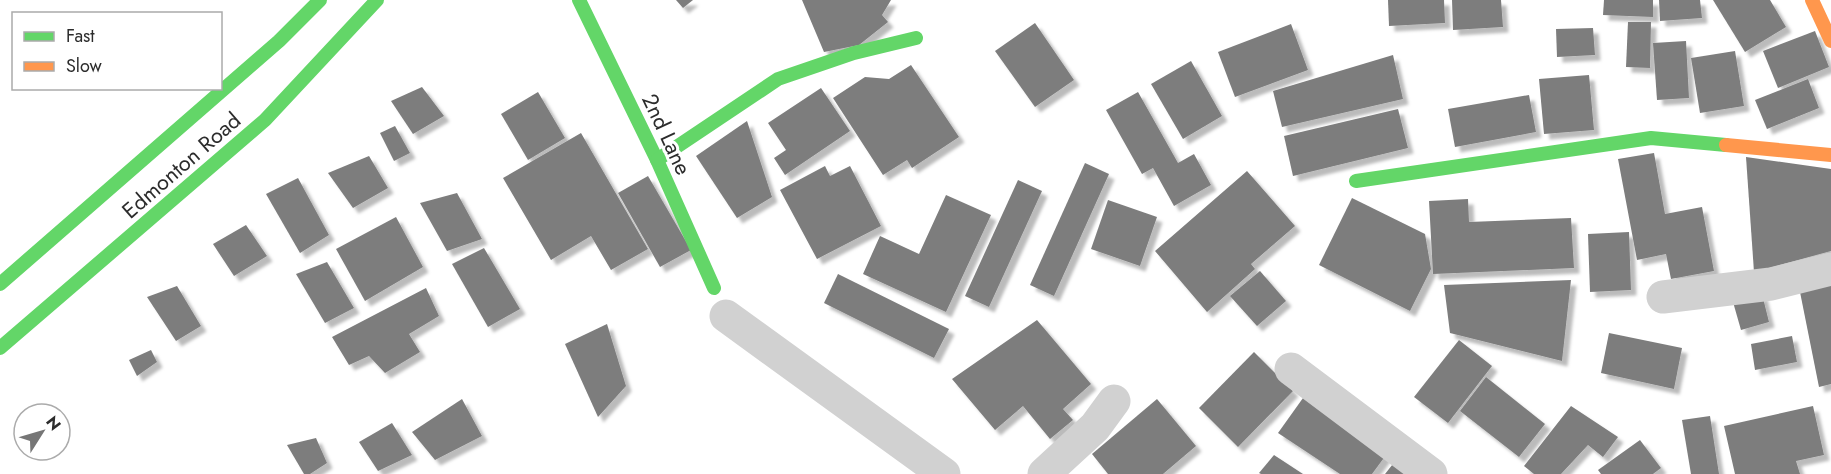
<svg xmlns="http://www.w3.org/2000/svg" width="1831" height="474" viewBox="0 0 1831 474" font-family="Jost,sans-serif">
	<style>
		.building { fill: #7d7d7d; filter: url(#shadow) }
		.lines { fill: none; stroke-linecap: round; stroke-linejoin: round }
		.street { stroke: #d1d1d1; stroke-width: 33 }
		.fast { stroke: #63d668; stroke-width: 14 }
		.slow { stroke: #ff974d; stroke-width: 14 }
		.labels { text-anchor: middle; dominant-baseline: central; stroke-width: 6; stroke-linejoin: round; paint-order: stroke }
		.street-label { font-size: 22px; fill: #2c2c2c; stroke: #fff }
	</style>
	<defs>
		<filter id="shadow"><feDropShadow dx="5.5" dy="5.5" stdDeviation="1.5" flood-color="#0004"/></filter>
	</defs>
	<rect width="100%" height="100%" fill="#fff"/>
	<g class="building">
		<polygon points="676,0 693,0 683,8"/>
		<polygon points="802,0 891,0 882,15 888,22 859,45 824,52"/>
		<polygon points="1388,0 1444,0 1445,23 1389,26"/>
		<polygon points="1452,0 1501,0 1503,27 1453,30"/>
		<polygon points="1604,0 1653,0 1653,17 1603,15"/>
		<polygon points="1659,0 1700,0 1702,18 1660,21"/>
		<polygon points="1713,0 1770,0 1786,27 1745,52"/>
		<polygon points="1628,22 1651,22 1650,68 1626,67"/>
		<polygon points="1035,23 1074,80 1035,107 995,51"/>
		<polygon points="1291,24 1308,70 1235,97 1218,52"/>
		<polygon points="1593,28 1595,55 1557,57 1556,29"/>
		<polygon points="1815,31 1829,67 1778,88 1763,51"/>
		<polygon points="1686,41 1689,98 1657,100 1653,43"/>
		<polygon points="1735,51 1744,106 1700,113 1691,58"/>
		<polygon points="1393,55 1403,99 1282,127 1273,91"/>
		<polygon points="1191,61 1222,116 1183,139 1151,84"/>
		<polygon points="911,65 959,137 912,168 907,160 883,175 833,98 865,77 889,79"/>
		<polygon points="1589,75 1594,130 1544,134 1539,79"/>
		<polygon points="1808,79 1819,108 1767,129 1755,100"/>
		<polygon points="422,87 444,116 413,134 391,101"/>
		<polygon points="821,88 850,131 785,175 774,158 786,150 768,123"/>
		<polygon points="538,92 565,138 528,160 501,114"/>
		<polygon points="1138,92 1178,163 1194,154 1211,185 1174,206 1153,168 1142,174 1106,110"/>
		<polygon points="1529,95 1536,132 1455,147 1448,109"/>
		<polygon points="1398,109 1408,148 1293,176 1284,136"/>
		<polygon points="747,121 772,197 737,218 696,156"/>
		<polygon points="395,126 410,153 394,161 380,133"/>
		<polygon points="581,133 648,249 611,270 591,236 551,260 503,178"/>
		<polygon points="1654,153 1665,214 1702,207 1714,271 1671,279 1666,254 1637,260 1618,159"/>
		<polygon points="369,156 388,188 353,208 328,173"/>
		<polygon points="1746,157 1831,169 1831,251 1754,272"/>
		<polygon points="1085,163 1109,174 1054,296 1030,285"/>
		<polygon points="825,166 830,176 850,166 881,226 817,259 780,190"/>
		<polygon points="1247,171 1295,226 1251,264 1255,269 1207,312 1155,251"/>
		<polygon points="648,176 691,250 660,267 618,193"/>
		<polygon points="298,178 329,235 300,253 266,194"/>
		<polygon points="1018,180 1042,191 989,307 965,296"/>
		<polygon points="457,193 482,239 447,251 420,203"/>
		<polygon points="946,195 991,215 946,312 863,274 880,236 919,254"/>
		<polygon points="1352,198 1425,234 1431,269 1410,311 1319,265"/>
		<polygon points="1468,199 1469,222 1571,218 1574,268 1433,274 1429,201"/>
		<polygon points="1108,200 1157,217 1140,266 1091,249"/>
		<polygon points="396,217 423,267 365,301 336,249"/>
		<polygon points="246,225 267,256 234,276 213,244"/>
		<polygon points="1629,232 1631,290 1590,292 1588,234"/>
		<polygon points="484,248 520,309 488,327 452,264"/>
		<polygon points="327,262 354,308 325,323 296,274"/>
		<polygon points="1260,271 1286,301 1257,326 1230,296"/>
		<polygon points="838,274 949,329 934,358 824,303"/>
		<polygon points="1571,280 1562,361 1450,333 1444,285"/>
		<polygon points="1831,281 1831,384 1819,387 1799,287"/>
		<polygon points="177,286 201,326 176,341 147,297"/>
		<polygon points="426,288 439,316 409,334 420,352 385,373 369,356 349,365 332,337"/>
		<polygon points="1762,294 1769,322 1741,330 1733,302"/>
		<polygon points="1037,320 1091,384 1063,409 1073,420 1050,439 1023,406 995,430 952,379"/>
		<polygon points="607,324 626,386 598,417 565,344"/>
		<polygon points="1609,333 1682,348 1674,389 1601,373"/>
		<polygon points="1792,336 1797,362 1755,370 1751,344"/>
		<polygon points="1459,340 1492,366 1448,423 1414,397"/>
		<polygon points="151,350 157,362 137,376 129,360"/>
		<polygon points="1254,352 1293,391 1238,447 1199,408"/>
		<polygon points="1486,377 1545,424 1519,457 1460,411"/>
		<polygon points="1308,391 1389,451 1372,474 1340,474 1278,433"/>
		<polygon points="462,399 482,436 435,460 412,432"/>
		<polygon points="1157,399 1196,446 1163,474 1108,474 1092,454"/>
		<polygon points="1571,406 1618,437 1603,457 1588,445 1561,474 1534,474 1524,466"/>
		<polygon points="1813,406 1824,455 1796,461 1800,474 1735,474 1724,426"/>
		<polygon points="1710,416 1719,474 1691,474 1682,420"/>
		<polygon points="392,423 412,455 378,471 359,442"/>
		<polygon points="316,438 327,463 310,474 304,474 287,445"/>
		<polygon points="1640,440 1661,468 1653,474 1601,474 1598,470"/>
		<polygon points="1274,455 1303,474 1261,474 1259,473"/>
		<polygon points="1396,460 1416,474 1385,474"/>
	</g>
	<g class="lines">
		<g class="street">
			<polyline points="1663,297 1771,284 1831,269"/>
			<polyline points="726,316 944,474"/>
			<polyline points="1291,369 1431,474"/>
			<polyline points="1044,474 1095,427 1114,401"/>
		</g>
		<g class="fast">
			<polyline points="579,0 657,160 714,288"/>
			<polyline points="657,160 778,79 854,53 916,38"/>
			<polyline points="1356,181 1651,138 1726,145"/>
			<polyline points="0,284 279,41 320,0"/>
			<polyline points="0,348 265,120 377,0"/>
		</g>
		<g class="slow">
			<polyline points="1812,0 1831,41"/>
			<polyline points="1726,145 1831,155"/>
		</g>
	</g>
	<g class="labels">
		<g class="street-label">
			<text transform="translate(667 134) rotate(65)">2nd Lane</text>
			<text transform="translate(181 165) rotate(-41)">Edmonton Road</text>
		</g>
	</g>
	<rect x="12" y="12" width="210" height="78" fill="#ffffff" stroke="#ababab" stroke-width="1.5"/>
	<rect x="24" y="32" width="30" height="9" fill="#63d668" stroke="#ababab" stroke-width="1.5"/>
	<text x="66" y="42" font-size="18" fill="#2c2c2c">Fast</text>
	<rect x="24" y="62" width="30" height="9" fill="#ff974d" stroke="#ababab" stroke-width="1.5"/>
	<text x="66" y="72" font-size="18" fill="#2c2c2c">Slow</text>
	<g transform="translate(42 432) rotate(53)"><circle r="28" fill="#ffffff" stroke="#ababab" stroke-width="1.5"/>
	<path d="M0-4.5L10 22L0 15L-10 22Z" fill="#767676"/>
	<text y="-9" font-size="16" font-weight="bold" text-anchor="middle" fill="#2c2c2c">N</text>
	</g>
</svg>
